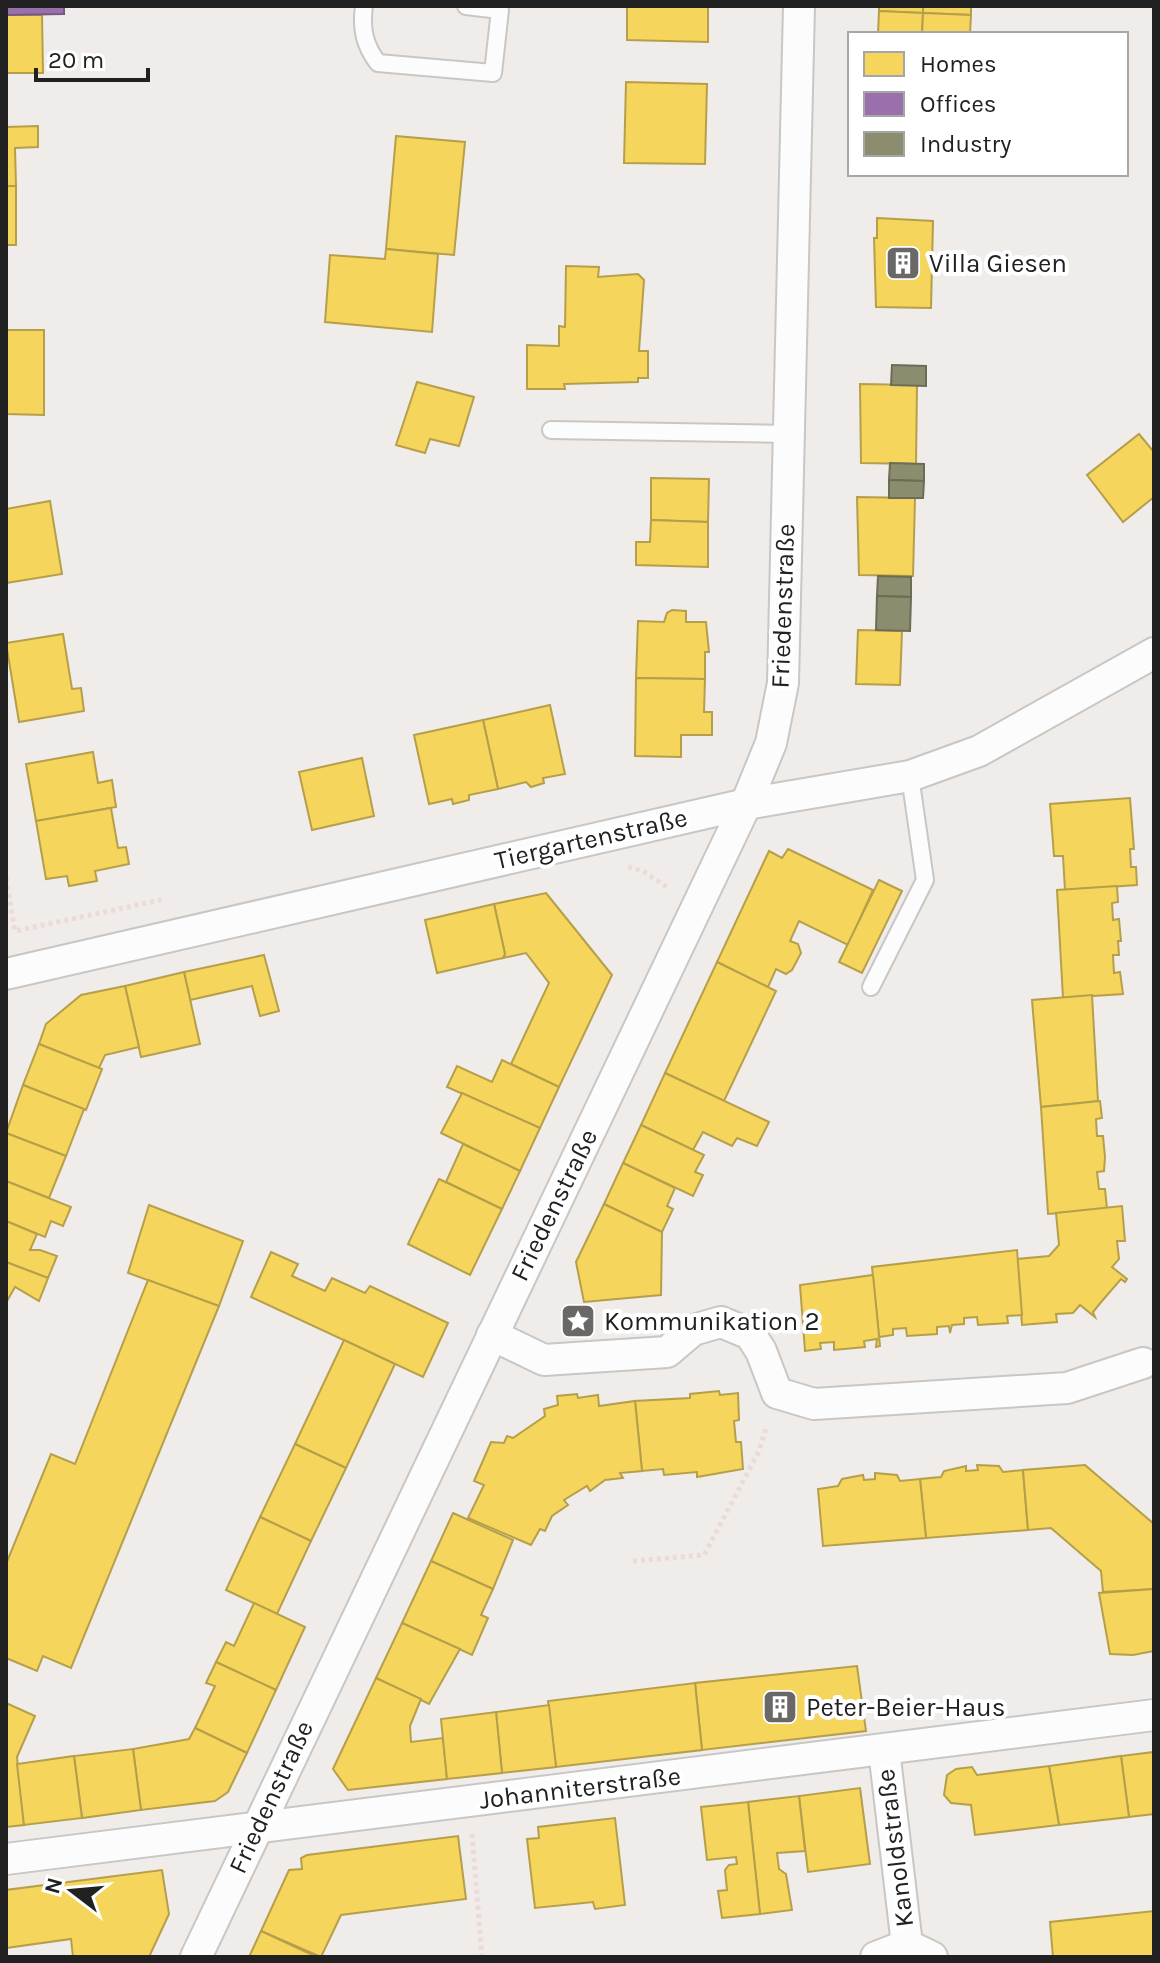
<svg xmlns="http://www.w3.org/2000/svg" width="1160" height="1963" viewBox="0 0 1160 1963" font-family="Karla,sans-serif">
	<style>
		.homes { fill: #f6d55c; stroke: #b69f4a; stroke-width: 2 }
		.offices { fill: #9970ab; stroke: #755882; stroke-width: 2 }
		.industry { fill: #8c8c6e; stroke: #6c6c57; stroke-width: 2 }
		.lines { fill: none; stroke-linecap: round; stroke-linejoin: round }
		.service-casing { stroke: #c8c7c5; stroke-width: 20 }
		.minor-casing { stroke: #c8c7c5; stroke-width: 34 }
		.path { stroke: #ecdad9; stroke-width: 5; stroke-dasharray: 4 4; stroke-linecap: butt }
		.service { stroke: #fdfcfc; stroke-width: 16 }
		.minor { stroke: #fdfcfc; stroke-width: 30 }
		.labels { text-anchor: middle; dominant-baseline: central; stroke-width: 8; stroke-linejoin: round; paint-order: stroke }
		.poi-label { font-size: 26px; fill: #212121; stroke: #fff; text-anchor: start }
		.street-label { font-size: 26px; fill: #212121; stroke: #fff }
	</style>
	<rect width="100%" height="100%" fill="#efece9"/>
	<g class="homes">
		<polygon points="627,6 708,6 708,42 627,40"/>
		<polygon points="879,6 923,6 923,13 879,11"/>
		<polygon points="923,6 971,6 971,15 923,13"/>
		<polygon points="879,11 923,13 922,34 878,34"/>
		<polygon points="923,13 971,15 970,34 922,34"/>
		<polygon points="6,15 42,15 43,73 6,73"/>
		<polygon points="626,82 707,84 705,164 624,163"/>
		<polygon points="38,126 38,147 15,148 16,186 6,186 6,127"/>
		<polygon points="396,136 465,142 454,255 386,249"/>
		<rect x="6" y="186" width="10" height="59"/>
		<polygon points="877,218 933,221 931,308 876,307 874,238 877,238"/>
		<polygon points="386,249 438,254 432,332 325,322 330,255 385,259"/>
		<polygon points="566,266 599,267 598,277 638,274 644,280 639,351 648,351 648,378 638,378 638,382 564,384 565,389 527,389 527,345 559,346 559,326 565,327"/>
		<polygon points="6,330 44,330 44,415 6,414"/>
		<polygon points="417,382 474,397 459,446 430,439 425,453 396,445"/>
		<polygon points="860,384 917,385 916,464 861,463"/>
		<polygon points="1139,434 1154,452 1154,497 1123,522 1087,475"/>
		<polygon points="651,478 709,479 708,522 651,520"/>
		<polygon points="857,497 915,498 913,576 859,575"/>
		<polygon points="50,501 62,574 6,583 6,509"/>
		<polygon points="651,520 708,522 708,567 636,565 636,542 650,542"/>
		<polygon points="672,610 686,611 686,622 706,622 709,652 705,652 705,679 636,678 638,621 664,622 667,613"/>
		<polygon points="858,630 902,631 900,685 856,684"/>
		<polygon points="63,634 72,689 81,688 84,711 19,722 6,643"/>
		<polygon points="636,678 705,679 704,712 712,712 712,735 681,735 681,757 635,756"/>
		<polygon points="550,705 565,774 543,778 544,783 531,787 526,782 498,789 483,720"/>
		<polygon points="483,720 498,789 469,795 469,800 453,804 452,799 429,804 414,735"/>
		<polygon points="93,752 98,783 112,780 116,807 36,821 26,764"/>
		<polygon points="362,758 374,816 312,830 299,772"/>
		<polygon points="1130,798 1134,849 1130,849 1131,867 1136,867 1137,885 1065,890 1063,856 1054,856 1050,804"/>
		<polygon points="111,808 118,848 126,847 129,864 95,871 97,881 69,886 67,876 46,879 36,821"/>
		<polygon points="788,849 873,890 848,945 799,921 790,941 798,944 801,953 792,970 786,974 776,969 768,987 717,962 769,851 782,858"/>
		<polygon points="879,880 902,891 862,973 839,962"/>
		<polygon points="1117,886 1118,902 1112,903 1113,920 1119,919 1121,941 1118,941 1119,955 1113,955 1114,973 1120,972 1123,994 1063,998 1057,890"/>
		<polygon points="546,893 612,975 559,1087 511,1064 549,983 526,953 503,958 505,954 494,904"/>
		<polygon points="494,904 505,954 503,958 437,973 425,920"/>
		<polygon points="264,955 279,1011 260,1016 252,986 190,1000 184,972"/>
		<polygon points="717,962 776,991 724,1101 665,1073"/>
		<polygon points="184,972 200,1044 141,1057 125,986"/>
		<polygon points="125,986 139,1047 105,1055 99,1068 39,1044 46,1024 81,995"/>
		<polygon points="1092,995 1098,1101 1041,1107 1032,1000"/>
		<polygon points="39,1044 102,1069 86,1110 23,1085"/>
		<polygon points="502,1060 559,1087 540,1128 447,1087 457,1066 492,1082"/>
		<polygon points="665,1073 769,1122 757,1146 737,1138 732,1146 703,1132 693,1150 641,1125"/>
		<polygon points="23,1085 84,1109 66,1156 6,1133"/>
		<polygon points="462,1093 540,1128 520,1171 441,1133"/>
		<polygon points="1100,1101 1102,1118 1096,1119 1097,1136 1103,1136 1105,1157 1104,1171 1097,1172 1099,1189 1105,1189 1107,1209 1048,1214 1041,1107"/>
		<polygon points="641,1125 704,1155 695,1172 703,1175 693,1196 623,1163"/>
		<polygon points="6,1133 66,1156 49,1198 6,1181"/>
		<polygon points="463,1144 520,1171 502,1209 446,1182"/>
		<polygon points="623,1163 675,1188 667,1206 673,1209 662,1232 604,1204"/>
		<polygon points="439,1179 502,1209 470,1275 408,1244"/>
		<polygon points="6,1181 71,1207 63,1226 51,1221 45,1237 6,1221"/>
		<polygon points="604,1204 662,1232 661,1295 584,1302 576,1262"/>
		<polygon points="149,1205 243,1241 219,1306 128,1273"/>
		<polygon points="1122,1206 1125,1241 1117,1241 1119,1259 1112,1267 1127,1279 1125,1282 1121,1279 1102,1301 1093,1312 1095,1317 1080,1305 1073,1313 1056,1314 1057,1322 1022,1325 1017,1259 1049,1256 1059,1245 1056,1213"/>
		<polygon points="6,1221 37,1234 30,1250 40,1250 57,1256 48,1278 6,1262"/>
		<polygon points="1017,1250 1022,1315 1007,1316 1008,1323 978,1325 977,1317 964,1318 964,1324 952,1325 950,1333 949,1326 937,1327 937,1334 907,1336 906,1328 893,1329 893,1335 879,1337 872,1267"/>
		<polygon points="271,1252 298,1264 292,1276 325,1291 332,1278 365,1293 370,1286 448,1323 423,1377 251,1297"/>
		<polygon points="6,1262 48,1278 39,1301 15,1287 6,1303"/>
		<polygon points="873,1275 880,1346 876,1347 877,1339 864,1341 865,1347 834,1350 834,1342 820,1343 821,1349 805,1351 800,1285"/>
		<polygon points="148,1280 219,1306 71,1668 43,1656 37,1671 6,1658 6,1564 51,1454 75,1464"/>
		<polygon points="344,1340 395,1364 346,1468 295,1444"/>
		<polygon points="719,1391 720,1395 738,1393 739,1420 734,1421 736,1442 741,1442 743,1469 697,1477 697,1472 664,1475 663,1469 642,1471 635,1401 690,1398 690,1394"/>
		<polygon points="577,1394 578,1398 598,1395 599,1406 635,1401 642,1471 620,1473 623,1478 605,1480 590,1491 587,1486 564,1500 568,1505 552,1516 545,1531 540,1529 531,1545 468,1518 484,1485 474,1481 491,1442 504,1443 507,1436 513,1438 545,1416 544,1409 558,1405 557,1396"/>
		<polygon points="295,1444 346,1468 311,1541 260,1517"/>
		<polygon points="977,1465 999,1466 1003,1472 1023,1470 1028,1530 926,1538 920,1479 941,1477 944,1471 966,1466 966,1471 978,1470"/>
		<polygon points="1085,1465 1154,1524 1154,1589 1103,1592 1101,1571 1051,1528 1028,1530 1023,1470"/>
		<polygon points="875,1473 897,1475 900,1481 920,1479 926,1538 823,1546 818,1489 838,1486 842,1479 863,1475 864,1480 875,1479"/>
		<polygon points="453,1513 513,1540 493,1589 431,1561"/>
		<polygon points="260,1517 311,1541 277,1614 226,1590"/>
		<polygon points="431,1561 493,1589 481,1615 488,1618 472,1655 402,1623"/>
		<polygon points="1154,1589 1154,1651 1133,1655 1110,1654 1099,1593"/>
		<polygon points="254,1603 305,1627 276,1690 216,1662 226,1642 234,1646"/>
		<polygon points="402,1623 460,1649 429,1704 376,1678"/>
		<polygon points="216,1662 276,1690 247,1753 195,1728 215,1686 206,1683"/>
		<polygon points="857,1666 866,1731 702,1750 695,1683"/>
		<polygon points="376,1678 421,1699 410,1726 411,1742 443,1738 447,1779 348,1790 333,1769"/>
		<polygon points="695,1683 702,1750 556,1767 548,1701"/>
		<polygon points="6,1703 35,1716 17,1757 24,1825 6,1827"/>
		<polygon points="549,1705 556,1767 502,1773 496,1712"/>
		<polygon points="496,1712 502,1773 447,1779 441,1719"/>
		<polygon points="195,1728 247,1753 228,1792 215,1801 141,1810 133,1749 189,1739"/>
		<polygon points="133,1749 141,1810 82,1818 74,1756"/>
		<polygon points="1154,1752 1154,1814 1129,1817 1121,1756"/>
		<polygon points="74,1756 82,1818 24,1825 17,1764"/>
		<polygon points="1121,1756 1129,1817 1059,1825 1049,1766"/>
		<polygon points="1049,1766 1059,1825 975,1835 971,1805 951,1803 944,1795 947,1775 956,1769 972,1767 977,1775"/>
		<polygon points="860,1788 870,1864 808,1872 799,1796"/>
		<polygon points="799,1796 805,1851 777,1853 779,1869 786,1874 792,1910 760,1914 748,1802"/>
		<polygon points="748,1802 760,1914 722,1918 718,1891 727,1890 725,1870 729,1865 737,1864 736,1857 707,1860 701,1807"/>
		<polygon points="615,1818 625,1905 595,1909 593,1902 535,1908 527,1839 539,1838 538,1827"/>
		<polygon points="458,1836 466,1899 341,1915 321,1957 261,1931 289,1870 302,1869 301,1858 307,1855"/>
		<polygon points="162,1870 169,1914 149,1957 73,1957 71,1939 6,1948 6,1890"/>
		<polygon points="1154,1911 1154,1957 1053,1957 1050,1922"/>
		<polygon points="261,1931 317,1957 249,1957"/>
	</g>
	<polygon class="offices" points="6,6 64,6 64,14 6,15"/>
	<g class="industry">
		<polygon points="892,365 926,366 926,386 891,385"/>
		<polygon points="890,463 924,464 924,481 889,480"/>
		<polygon points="889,480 924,481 923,498 889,498"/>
		<polygon points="878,576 911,577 911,597 877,596"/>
		<polygon points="877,596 911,597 910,631 876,630"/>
	</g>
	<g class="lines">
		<g class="service-casing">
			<g id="service">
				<path d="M364,6C361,28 364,45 378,63L493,73L500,10L466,6"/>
				<polyline points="551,430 789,434"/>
				<polyline points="871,987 925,880 910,776"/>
			</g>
		</g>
		<g class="minor-casing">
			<g id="minor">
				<polyline points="6,974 746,804 910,776 979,751 1154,653"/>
				<polyline points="492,1335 544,1360 667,1352 693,1330 721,1322 750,1334 761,1351 777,1393 814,1404 1067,1388 1143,1363"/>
				<polyline points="884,1750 907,1945 932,1957"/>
				<polyline points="6,1859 1154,1715"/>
				<polyline points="196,1957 746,804 771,743 783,683 799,6"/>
				<polyline points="876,1957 907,1945"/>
			</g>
		</g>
		<g class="path">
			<polyline points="628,867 643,871 668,888"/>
			<polyline points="6,878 15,931 161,900"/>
			<polyline points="633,1561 704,1555 759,1451 767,1425"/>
			<polyline points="472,1834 482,1957"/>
		</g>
		<use href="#service" class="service"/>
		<use href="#minor" class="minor"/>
	</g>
	<defs>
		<g id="building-square" transform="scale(1.8)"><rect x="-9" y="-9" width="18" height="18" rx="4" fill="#696867" stroke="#fff"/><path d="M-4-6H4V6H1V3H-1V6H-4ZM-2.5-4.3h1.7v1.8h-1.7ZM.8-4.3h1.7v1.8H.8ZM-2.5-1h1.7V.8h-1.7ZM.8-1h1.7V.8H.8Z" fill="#fff"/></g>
		<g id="sight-square" transform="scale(1.8)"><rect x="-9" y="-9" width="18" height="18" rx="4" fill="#696867" stroke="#fff"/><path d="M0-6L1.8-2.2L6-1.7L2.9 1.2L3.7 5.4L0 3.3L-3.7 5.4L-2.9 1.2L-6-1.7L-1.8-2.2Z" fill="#fff"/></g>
	</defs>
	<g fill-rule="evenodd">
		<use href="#building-square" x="903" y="263"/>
		<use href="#sight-square" x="578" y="1321"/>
		<use href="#building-square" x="780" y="1707"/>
	</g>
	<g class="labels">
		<g class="poi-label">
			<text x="929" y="263">Villa Giesen</text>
			<text x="604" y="1321">Kommunikation 2</text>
			<text x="806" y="1707">Peter-Beier-Haus</text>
		</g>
		<g class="street-label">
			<text transform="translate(783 606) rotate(-88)">Friedenstraße</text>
			<text transform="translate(591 839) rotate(-13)">Tiergartenstraße</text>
			<text transform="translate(554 1205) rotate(-64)">Friedenstraße</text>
			<text transform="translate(580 1788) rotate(-7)">Johanniterstraße</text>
			<text transform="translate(271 1797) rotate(-65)">Friedenstraße</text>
			<text transform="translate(895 1848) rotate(-97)">Kanoldstraße</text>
		</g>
	</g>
	<rect width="1160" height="1963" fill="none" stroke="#212121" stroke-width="16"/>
	<rect x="848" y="32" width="280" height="144" fill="#ffffff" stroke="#a6a6a6" stroke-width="2"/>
	<rect x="864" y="52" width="40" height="24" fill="#f6d55c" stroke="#a6a6a6" stroke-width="2"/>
	<text x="920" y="72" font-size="24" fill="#212121">Homes</text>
	<rect x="864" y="92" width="40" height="24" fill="#9970ab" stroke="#a6a6a6" stroke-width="2"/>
	<text x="920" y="112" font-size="24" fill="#212121">Offices</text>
	<rect x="864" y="132" width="40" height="24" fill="#8c8c6e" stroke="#a6a6a6" stroke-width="2"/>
	<text x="920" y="152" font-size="24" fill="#212121">Industry</text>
	<g transform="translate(72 1891) rotate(286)" stroke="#ffffff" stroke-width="6" paint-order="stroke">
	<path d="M0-6L14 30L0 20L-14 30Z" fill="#212121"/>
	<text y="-12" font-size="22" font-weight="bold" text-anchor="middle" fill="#212121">N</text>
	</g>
	<path d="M36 68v12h112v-12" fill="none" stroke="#212121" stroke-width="4"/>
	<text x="48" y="68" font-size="24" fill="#212121" stroke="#ffffff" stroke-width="6" paint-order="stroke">20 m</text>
</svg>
